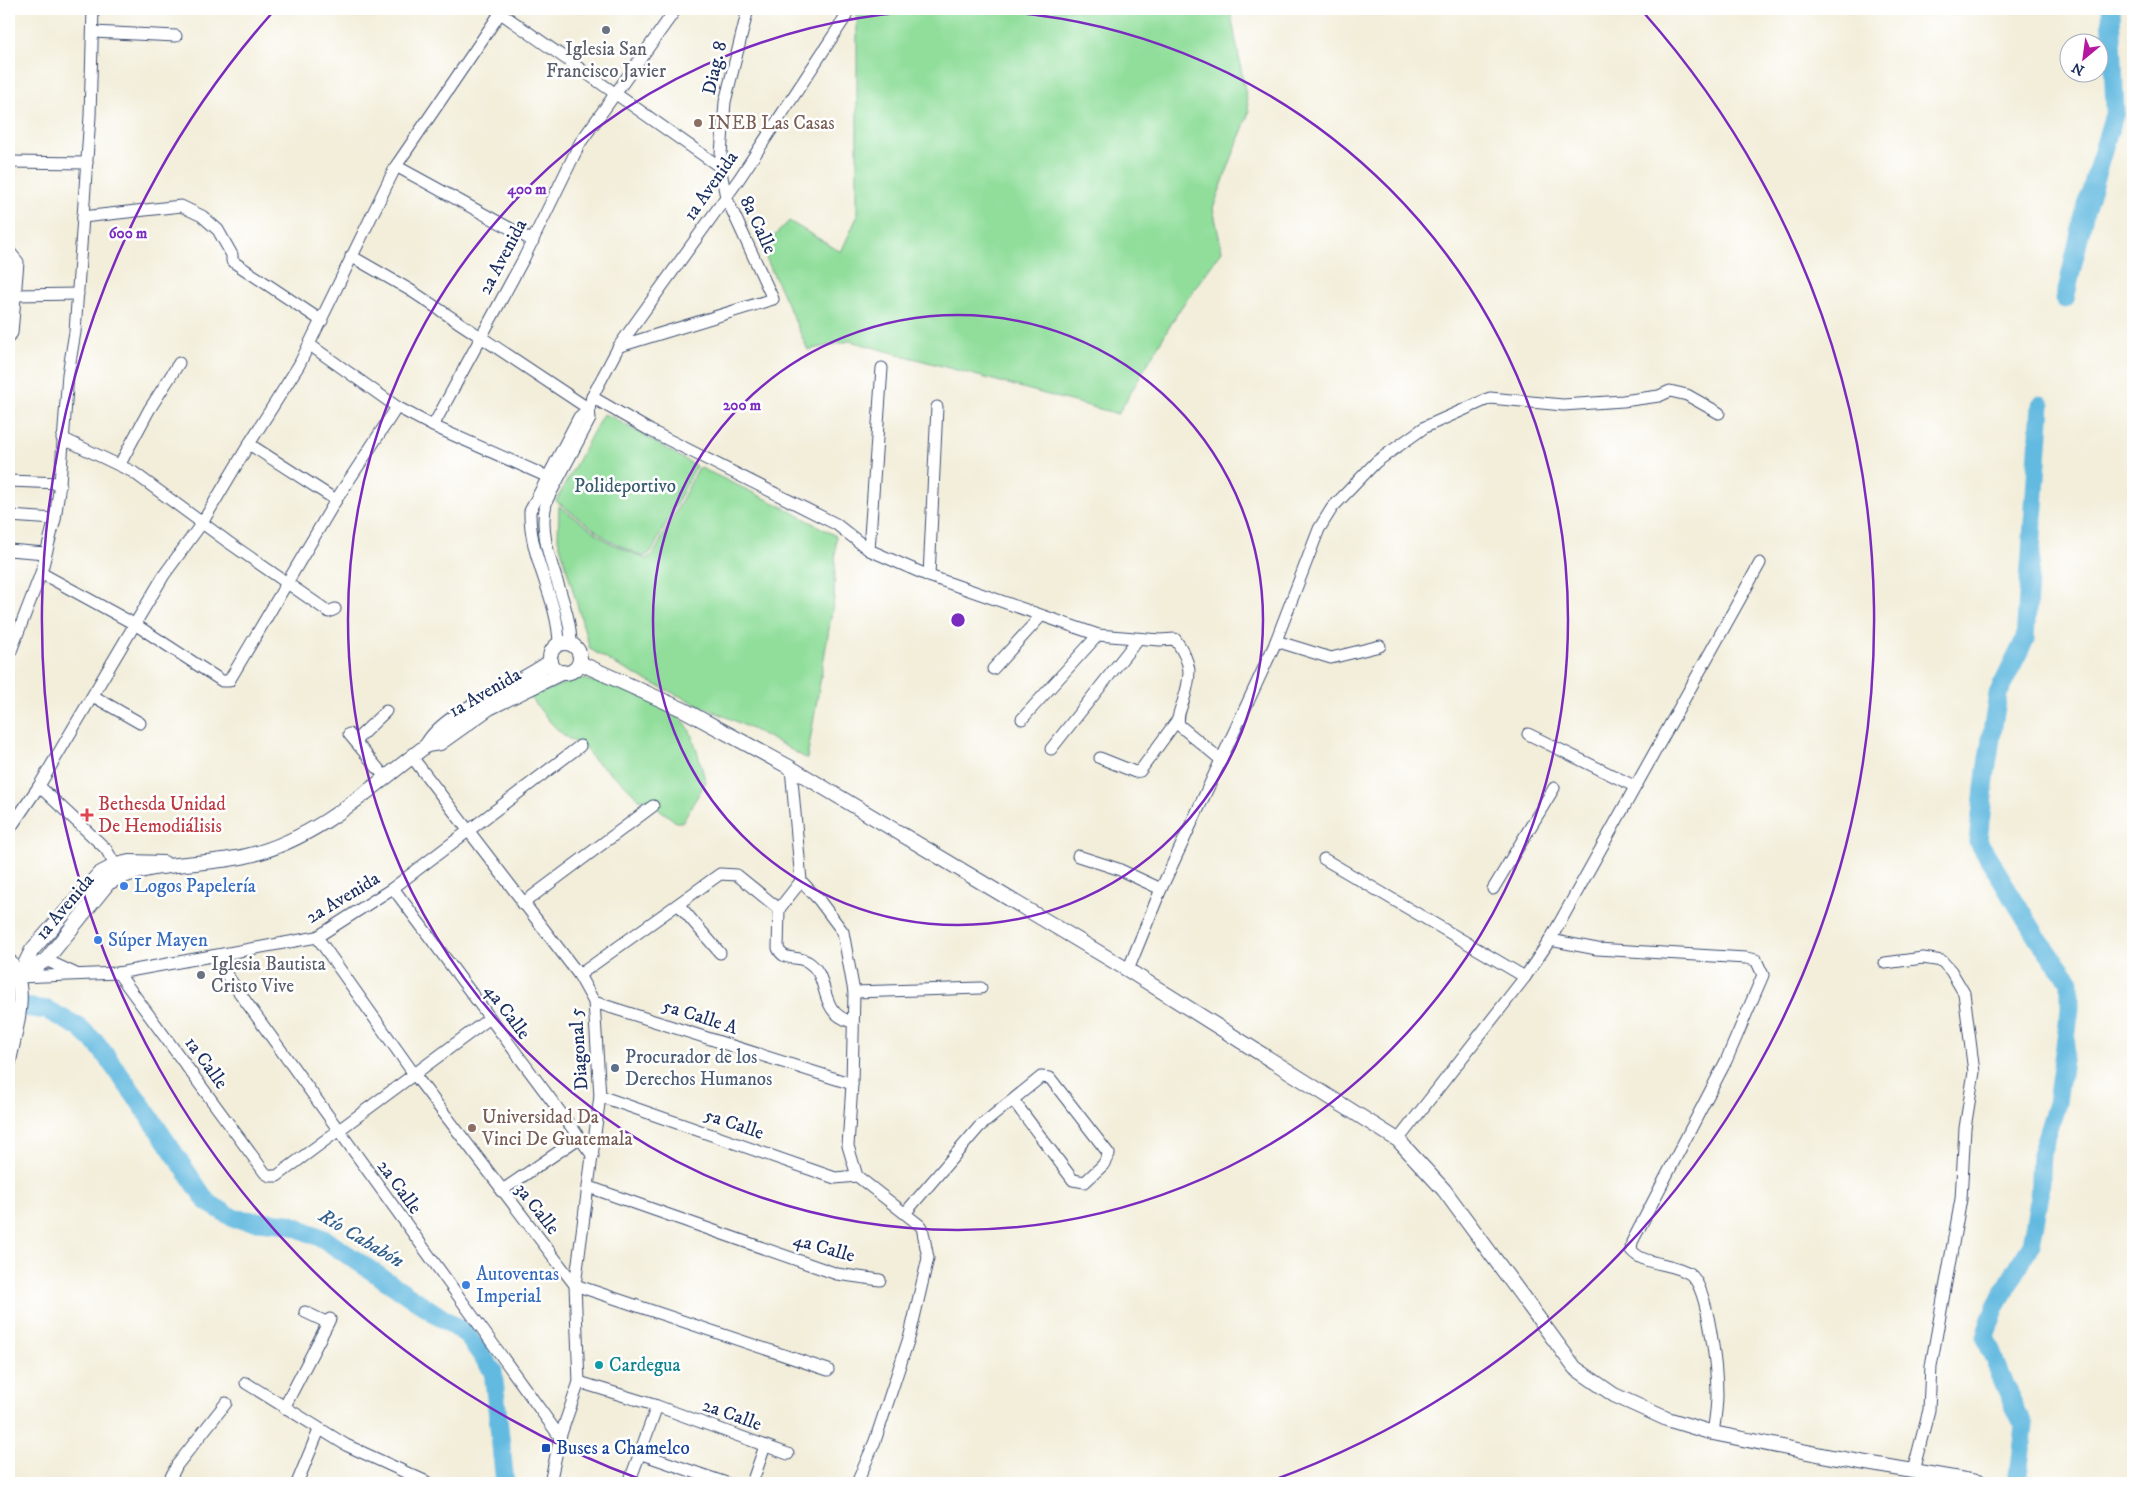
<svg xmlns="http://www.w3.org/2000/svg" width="2142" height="1492" viewBox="0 0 2142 1492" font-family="'IM FELL DW Pica',serif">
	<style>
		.green { fill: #91de9b; stroke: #56867c }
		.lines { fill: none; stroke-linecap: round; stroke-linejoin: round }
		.river { stroke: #63bae0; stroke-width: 19 }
		.minor-casing { stroke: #3b4c71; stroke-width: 13 }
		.major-casing { stroke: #3b4c71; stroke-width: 16 }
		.minor { stroke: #fff; stroke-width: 11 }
		.major { stroke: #fff; stroke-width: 14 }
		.ring { fill: none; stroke: #7b2cbf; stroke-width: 2.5 }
		.worship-dot { fill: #6b7280; stroke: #fff; stroke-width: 2 }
		.education-dot { fill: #8d6e63; stroke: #fff; stroke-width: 2 }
		.health-dot { fill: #e0444e; stroke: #fff; stroke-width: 2 }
		.shop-dot { fill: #3f7fe0; stroke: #fff; stroke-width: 2 }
		.service-dot { fill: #5c6f8a; stroke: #fff; stroke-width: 2 }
		.culture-dot { fill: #0f9aa8; stroke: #fff; stroke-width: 2 }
		.transit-dot { fill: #1a4fb4; stroke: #fff; stroke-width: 2 }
		.labels { text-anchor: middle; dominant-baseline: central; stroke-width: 5; stroke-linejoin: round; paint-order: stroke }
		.worship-label { font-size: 19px; fill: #5b616d; stroke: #fff }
		.street-label { font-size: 19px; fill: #1b2f5e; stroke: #fff }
		.education-label { font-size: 19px; fill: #785e54; stroke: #fff; text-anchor: start }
		.park-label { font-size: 19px; fill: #385b6d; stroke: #fff }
		.health-label { font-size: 19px; fill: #be3a42; stroke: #fff; text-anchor: start }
		.shop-label { font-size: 19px; fill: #366cbe; stroke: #fff; text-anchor: start }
		.service-label { font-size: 19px; fill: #4e5e75; stroke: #fff; text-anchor: start }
		.culture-label { font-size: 19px; fill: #0d838f; stroke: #fff; text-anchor: start }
		.transit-label { font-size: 19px; fill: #164399; stroke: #fff; text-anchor: start }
		.water-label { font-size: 20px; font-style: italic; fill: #34608c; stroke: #fff }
		.centre { fill: #7b2cbf; stroke: #fff; stroke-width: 2.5 }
		.ring-label { font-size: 15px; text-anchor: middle; font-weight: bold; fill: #7b2cbf; stroke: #fff; stroke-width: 5; stroke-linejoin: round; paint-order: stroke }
	</style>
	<rect width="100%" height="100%" fill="#fff"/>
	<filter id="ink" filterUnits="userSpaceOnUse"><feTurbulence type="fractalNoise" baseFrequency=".02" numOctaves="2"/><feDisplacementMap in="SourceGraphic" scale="10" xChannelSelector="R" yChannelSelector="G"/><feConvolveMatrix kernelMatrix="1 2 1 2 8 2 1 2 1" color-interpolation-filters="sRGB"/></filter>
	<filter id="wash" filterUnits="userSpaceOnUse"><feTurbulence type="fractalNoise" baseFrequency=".0096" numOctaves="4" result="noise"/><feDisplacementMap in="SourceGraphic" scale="20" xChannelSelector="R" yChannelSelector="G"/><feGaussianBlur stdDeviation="1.12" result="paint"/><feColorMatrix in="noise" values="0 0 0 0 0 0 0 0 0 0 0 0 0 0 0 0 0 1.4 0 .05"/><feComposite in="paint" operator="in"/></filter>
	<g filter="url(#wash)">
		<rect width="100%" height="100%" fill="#f3eeda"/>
		<g class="green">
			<polygon points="857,9 1230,9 1249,112 1213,208 1222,251 1180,309 1118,414 850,341 808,350 762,249 789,221 841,252 857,217"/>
			<polygon points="603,414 612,417 696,466 652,551 644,557 610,541 556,501"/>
			<path d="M699,467L783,507L836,536L834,599L807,759C738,716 658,693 590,649L558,539L559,506L610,543L646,559L654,553Z"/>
			<path d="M578,678C603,683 675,703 688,727C696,743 700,764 706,782L682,822H676L650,802L639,799L623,783L593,759L583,745C560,739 545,715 530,697Z"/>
		</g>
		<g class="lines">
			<g class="river">
				<polyline points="2065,299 2085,211 2115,111 2111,9"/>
				<polyline points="9,1005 47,1010 79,1027 98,1045 141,1104 207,1202 235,1219 289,1224 324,1239 466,1334 493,1371 505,1483"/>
				<polyline points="2017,1483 2024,1426 2005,1387 1985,1336 1996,1306 2031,1244 2039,1201 2041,1154 2057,1103 2070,1009 2070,981 2037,937 1978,841 1986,771 1998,694 2025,639 2041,405"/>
			</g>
		</g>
	</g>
	<g filter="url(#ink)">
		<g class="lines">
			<g class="minor-casing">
				<g id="minor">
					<polyline points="495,9 720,167 726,197 773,299 620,346"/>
					<polyline points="93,32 176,36"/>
					<polyline points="9,162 87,163"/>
					<polyline points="396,166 533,241"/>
					<polyline points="720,167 725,102 748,9"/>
					<polyline points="83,217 181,206 202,216 218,230 232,255 232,261 322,321"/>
					<polyline points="9,251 18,262 12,333 9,337"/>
					<polyline points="351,256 410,290 589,409"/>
					<polyline points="16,295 78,294"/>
					<polyline points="310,345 397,407 433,426 557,481"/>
					<path d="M592,397L651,431L836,524L869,550L929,576L1098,635L1160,640L1175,639C1192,663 1192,674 1183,702C1180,710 1177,717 1179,725L1220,759"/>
					<polyline points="433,426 524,258 580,143 676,9"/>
					<polyline points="62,438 133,472 228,542 329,612 335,609"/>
					<polyline points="249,444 336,500"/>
					<polyline points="120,464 149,410 179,363"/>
					<polyline points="9,481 60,483"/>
					<polyline points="9,516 55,519"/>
					<polyline points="9,550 45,553"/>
					<polyline points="869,550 882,368"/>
					<polyline points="41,573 136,625 222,681 229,681 336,500 397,407"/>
					<polyline points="929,576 937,407"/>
					<polyline points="1276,641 1331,658 1380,646"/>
					<path d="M559,644C558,598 529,558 530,511L579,417L589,409"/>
					<path d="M571,644C571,597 533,545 547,500L590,419L589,409L592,397L619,346L739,179L845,18L848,9"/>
					<polyline points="9,656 41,573 55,519 60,483 68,374 75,332 90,116 93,9"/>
					<polyline points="993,669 1041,616"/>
					<polyline points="93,696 140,723"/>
					<polyline points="1022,719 1098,635"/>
					<polyline points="349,734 385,777"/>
					<polyline points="1528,734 1634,786"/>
					<polyline points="355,741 386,711"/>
					<polyline points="1051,749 1138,639"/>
					<polyline points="412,757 579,975 594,1002 600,1096 575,1285 579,1382 560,1437 550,1483"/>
					<polyline points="1100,758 1135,772 1140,771 1178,719"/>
					<polyline points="791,768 801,881 819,900 843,932 854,992 852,1084 848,1146 857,1176 922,1227 928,1258 910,1335 875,1441 857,1483"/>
					<polyline points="39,786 106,849 119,872"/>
					<polyline points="9,830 39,786 164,575 202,523 249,444 299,365 396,166 503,9"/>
					<polyline points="1078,856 1118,869 1161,889"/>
					<polyline points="1324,859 1525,977"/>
					<polyline points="393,888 593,1156"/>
					<polyline points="1493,889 1554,788"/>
					<polyline points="522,904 653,806"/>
					<polyline points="679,905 720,953"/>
					<path d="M779,909L778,948C783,962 798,955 808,962C832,977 816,1012 852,1022"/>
					<polyline points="317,937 414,1074 575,1285 828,1370"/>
					<path d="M1550,940L1597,949L1746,958L1756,960L1763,975L1726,1061L1632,1242L1631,1250C1644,1266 1673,1262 1690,1274C1709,1288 1717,1371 1717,1395C1717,1408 1715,1420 1713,1433"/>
					<polyline points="213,956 560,1437"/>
					<polyline points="46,960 76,974"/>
					<polyline points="1885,963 1923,958 1942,961 1951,971 1964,993 1974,1072 1965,1128 1961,1199 1931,1366 1929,1410 1913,1471"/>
					<polyline points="1128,970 1161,889 1274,646 1319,529 1332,508 1376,462 1425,427 1490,398 1563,405 1623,401 1659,396 1670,391 1687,395 1719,413"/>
					<polyline points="118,973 265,1173 270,1176 277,1176 490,1018"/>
					<polyline points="579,975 720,874 737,875 779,909 801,881"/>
					<polyline points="19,977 118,973 317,937 393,888 580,746"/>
					<polyline points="854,992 981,988"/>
					<polyline points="594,1002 852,1084"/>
					<polyline points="600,1096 835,1178 857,1176"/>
					<polyline points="1398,1140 1525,977 1550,940 1760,563"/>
					<polyline points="589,1187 837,1274 880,1280"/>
					<polyline points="501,1191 579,1138"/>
					<polyline points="906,1212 979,1127 1041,1077 1050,1078 1109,1154 1103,1165 1085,1182 1073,1180 1013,1100"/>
					<polyline points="305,1312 328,1323"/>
					<polyline points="579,1382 657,1406 788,1454"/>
					<polyline points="246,1383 346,1445 429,1483"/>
					<polyline points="284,1408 330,1319"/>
					<polyline points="639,1453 726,1483"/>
					<polyline points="168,1483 177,1465 226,1403"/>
					<polyline points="297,1483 319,1430"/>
					<polyline points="629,1483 657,1406"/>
					<polyline points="752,1483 765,1446"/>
					<polyline points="1919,1483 1920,1473"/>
				</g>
			</g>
			<g class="major-casing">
				<g id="major">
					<circle cx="565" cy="658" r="15"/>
					<polyline points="580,663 684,710 791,768 1128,970 1398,1140 1444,1190 1575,1368 1614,1395 1667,1419 1713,1433 1832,1457 1982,1483"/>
					<path d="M427,745C444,712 520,685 551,661"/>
					<path d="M9,961C30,988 15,1030 9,1061"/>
					<polyline points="19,976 32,950 99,874 116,865 129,862 164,863"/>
					<path d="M19,977L46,960L108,883C147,861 203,866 246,856C316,840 372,787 427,745L440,743L489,708L563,672"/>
				</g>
			</g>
			<use href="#minor" class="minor"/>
			<use href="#major" class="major"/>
		</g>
	</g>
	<g class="ring">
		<circle cx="958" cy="620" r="305"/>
		<circle cx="958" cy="620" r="610"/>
		<path d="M645 1481A916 916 0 0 1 272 13M1644 13A916 916 0 0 1 1271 1481"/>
	</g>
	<g class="worship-dot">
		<circle cx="606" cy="30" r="5"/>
		<circle cx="201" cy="975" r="5"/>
	</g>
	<g class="education-dot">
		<circle cx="698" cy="123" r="5"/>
		<circle cx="472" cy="1128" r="5"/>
	</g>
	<path class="health-dot" d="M84.5 807.5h5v5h5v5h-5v5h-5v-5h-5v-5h5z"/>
	<g class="shop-dot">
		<circle cx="124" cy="886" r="5"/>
		<circle cx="98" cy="940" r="5"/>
		<circle cx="466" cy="1285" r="5"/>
	</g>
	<circle class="service-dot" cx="615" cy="1068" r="5"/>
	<circle class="culture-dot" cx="599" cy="1365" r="5"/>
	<rect class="transit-dot" x="541" y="1443" width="10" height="10" rx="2.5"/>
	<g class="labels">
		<g class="worship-label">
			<text x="606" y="49">Iglesia San<tspan x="606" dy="22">Francisco Javier</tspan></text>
			<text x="211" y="964" text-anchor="start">Iglesia Bautista<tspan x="211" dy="22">Cristo Vive</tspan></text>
		</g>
		<g class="street-label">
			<text transform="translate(715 68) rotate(-77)">Diag. 8</text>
			<text transform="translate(711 186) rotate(-55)">1a Avenida</text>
			<text transform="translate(758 225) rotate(65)">8a Calle</text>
			<text transform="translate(503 257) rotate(-62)">2a Avenida</text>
			<text transform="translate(485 693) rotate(-30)">1a Avenida</text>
			<text transform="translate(343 898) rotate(-31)">2a Avenida</text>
			<text transform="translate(65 907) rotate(-50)">1a Avenida</text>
			<text transform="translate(507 1012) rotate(53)">4a Calle</text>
			<text transform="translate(700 1017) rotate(18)">5a Calle A</text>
			<text transform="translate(579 1049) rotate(-94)">Diagonal 5</text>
			<text transform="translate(206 1063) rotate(54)">1a Calle</text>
			<text transform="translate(734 1124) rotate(19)">5a Calle</text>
			<text transform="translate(399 1187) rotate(54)">2a Calle</text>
			<text transform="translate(537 1209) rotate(52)">3a Calle</text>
			<text transform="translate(824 1248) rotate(16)">4a Calle</text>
			<text transform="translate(732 1415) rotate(20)">2a Calle</text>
		</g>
		<g class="education-label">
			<text x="708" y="123">INEB Las Casas</text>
			<text x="482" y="1117">Universidad Da<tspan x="482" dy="22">Vinci De Guatemala</tspan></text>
		</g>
		<g class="park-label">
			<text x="625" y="486">Polideportivo</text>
		</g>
		<g class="health-label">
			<text x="98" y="804">Bethesda Unidad<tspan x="98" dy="22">De Hemodiálisis</tspan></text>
		</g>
		<g class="shop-label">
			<text x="134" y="886">Logos Papelería</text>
			<text x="108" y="940">Súper Mayen</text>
			<text x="476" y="1274">Autoventas<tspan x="476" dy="22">Imperial</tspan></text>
		</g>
		<g class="service-label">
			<text x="625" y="1057">Procurador de los<tspan x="625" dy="22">Derechos Humanos</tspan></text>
		</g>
		<g class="culture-label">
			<text x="609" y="1365">Cardegua</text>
		</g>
		<g class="transit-label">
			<text x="556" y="1448">Buses a Chamelco</text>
		</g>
		<g class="water-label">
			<text transform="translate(361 1239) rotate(31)">Río Cahabón</text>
		</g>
	</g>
	<circle cx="958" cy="620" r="8" class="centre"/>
	<g class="ring-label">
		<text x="527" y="194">400 m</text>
		<text x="128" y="238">600 m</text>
		<text x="742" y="410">200 m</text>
	</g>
	<rect width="2142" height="1492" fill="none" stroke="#fff" stroke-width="30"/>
	<g transform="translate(2084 58) rotate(209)"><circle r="24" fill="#ffffff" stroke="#a4acbf"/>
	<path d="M0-4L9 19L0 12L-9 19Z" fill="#b5179e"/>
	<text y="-8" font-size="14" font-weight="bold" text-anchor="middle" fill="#1b2f5e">N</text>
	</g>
</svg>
